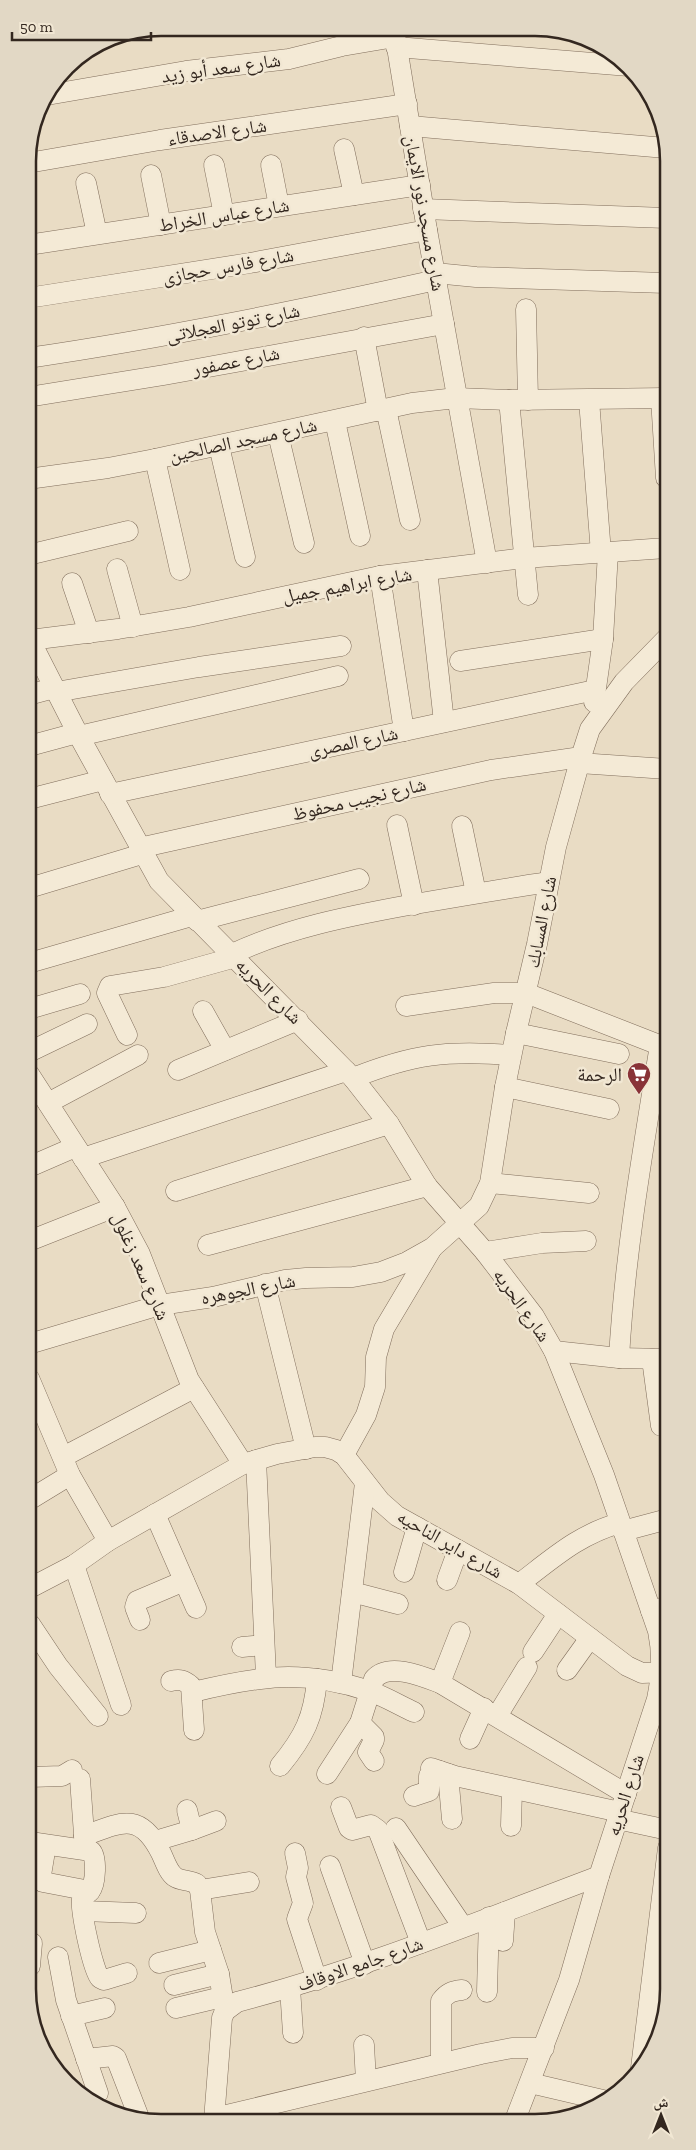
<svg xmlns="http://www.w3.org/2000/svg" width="696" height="2150" viewBox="0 0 696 2150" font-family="'Zilla Slab','Noto Naskh Arabic',serif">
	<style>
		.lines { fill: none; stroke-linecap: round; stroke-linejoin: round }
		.minor-casing { stroke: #816e5c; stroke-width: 21 }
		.minor { stroke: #f4ead6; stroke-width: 20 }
		.labels { text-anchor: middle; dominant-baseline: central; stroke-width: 5; stroke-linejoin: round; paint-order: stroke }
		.street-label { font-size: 19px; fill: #33271f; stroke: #f1e7d3 }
		.poi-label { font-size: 19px; fill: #33271f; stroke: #f1e7d3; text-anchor: end }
		.rim { fill: none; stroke: #33271f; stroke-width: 2.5 }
	</style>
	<rect width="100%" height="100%" fill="#e9dcc4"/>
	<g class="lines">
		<g class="minor-casing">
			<g id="minor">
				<polyline points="394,29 427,230 487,563"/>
				<polyline points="396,47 629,66"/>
				<polyline points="47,95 186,71 289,59 342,46 395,37"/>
				<polyline points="410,126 666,148"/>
				<polyline points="344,149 354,195"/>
				<polyline points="28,163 160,140 407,104"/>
				<polyline points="214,165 224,215"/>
				<polyline points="271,165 279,206"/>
				<polyline points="151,175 161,225"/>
				<polyline points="86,183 97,234"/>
				<polyline points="423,209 666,218"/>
				<polyline points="28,245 420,185"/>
				<polyline points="435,273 476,277 666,283"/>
				<polyline points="28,298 250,263 427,230"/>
				<polyline points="526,309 528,400"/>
				<polyline points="364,337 378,411"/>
				<path d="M28,358C165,338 300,310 436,280"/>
				<polyline points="28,397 164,375 444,324"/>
				<polyline points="661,398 666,478"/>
				<polyline points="509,400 528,595"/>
				<polyline points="589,400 601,553"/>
				<polyline points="386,409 410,520"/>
				<polyline points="335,421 360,536"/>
				<polyline points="278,434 304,543"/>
				<polyline points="219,446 245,557"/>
				<polyline points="155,459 180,570"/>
				<polyline points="28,479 108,468 155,459 412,403 456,398 509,400 666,398"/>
				<polyline points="28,555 128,531"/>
				<polyline points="117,569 133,627"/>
				<polyline points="427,570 444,722"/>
				<polyline points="380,576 404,731"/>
				<polyline points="72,583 89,633"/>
				<path d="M28,636L79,736L159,881L353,1078L389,1124L427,1186L485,1252L534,1316L554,1351L604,1475L658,1631C663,1655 662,1675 657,1699L599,1876L569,1980L515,2120"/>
				<polyline points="30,640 118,629 189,617 380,576 524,558 666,548"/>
				<polyline points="460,661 603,639"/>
				<polyline points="56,692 199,667 341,646"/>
				<polyline points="28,695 54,688"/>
				<polyline points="594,702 603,639 608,552"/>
				<polyline points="79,736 338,676"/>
				<polyline points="29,746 77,733"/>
				<polyline points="579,763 667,769"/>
				<polyline points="110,794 595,690"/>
				<polyline points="29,799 103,780"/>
				<polyline points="397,825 414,905"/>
				<polyline points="462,826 476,893"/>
				<polyline points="139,848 491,770 581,757"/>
				<polyline points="29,888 142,854"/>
				<polyline points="197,921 359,879"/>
				<path d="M232,954C287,928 349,916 409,905C455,897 502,889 549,882"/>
				<polyline points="29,963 192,916"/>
				<polyline points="406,1006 494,993 526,993 667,1048"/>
				<polyline points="29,1009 80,994"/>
				<polyline points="203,1011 225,1050"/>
				<polyline points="516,1033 619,1054"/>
				<polyline points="127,1035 107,993 110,986 164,977 236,957"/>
				<polyline points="29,1052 87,1024"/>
				<polyline points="178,1070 298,1020"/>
				<polyline points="29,1074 115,1207 140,1254 189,1380 243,1464"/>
				<path d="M353,1078C413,1054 447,1050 511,1055"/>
				<polyline points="505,1087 609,1109"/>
				<polyline points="48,1103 138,1055"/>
				<polyline points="83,1158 346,1071"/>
				<polyline points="29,1167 75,1147"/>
				<polyline points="490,1183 589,1193"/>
				<polyline points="176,1191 389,1124"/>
				<polyline points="29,1241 115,1207"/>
				<polyline points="208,1245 427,1186"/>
				<polyline points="485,1252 542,1243 586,1241"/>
				<polyline points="265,1284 306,1449"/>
				<polyline points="29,1344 160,1305 213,1297 285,1280 306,1278 353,1277 381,1272 407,1262 432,1248 479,1206 490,1183 505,1087 516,1033 537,944 556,847 581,757 590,729 624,682 667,638"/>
				<polyline points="554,1351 619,1358 667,1359"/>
				<path d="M619,1358C625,1252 643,1149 660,1045"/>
				<polyline points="652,1359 661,1426"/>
				<polyline points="29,1378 70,1475 108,1541"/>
				<polyline points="344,1455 366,1415 375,1387 376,1357 384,1329 431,1250"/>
				<polyline points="63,1457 194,1388"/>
				<polyline points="256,1460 266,1676"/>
				<polyline points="29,1500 70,1475"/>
				<polyline points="155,1514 196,1608"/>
				<polyline points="623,1531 668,1519"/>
				<polyline points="74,1565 121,1705"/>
				<polyline points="404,1572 417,1527"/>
				<polyline points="447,1580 458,1550"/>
				<path d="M519,1584C552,1559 579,1534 620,1523"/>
				<polyline points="30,1588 74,1565 108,1541 243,1464 277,1454 315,1447 325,1447 336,1450 344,1455 380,1501 397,1516 519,1584 627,1666 642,1673 668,1672"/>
				<polyline points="352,1592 398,1604"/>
				<polyline points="651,1611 668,1606"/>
				<polyline points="140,1620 135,1607 137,1601 184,1581"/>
				<polyline points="30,1624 58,1666 98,1716"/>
				<polyline points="242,1647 264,1645"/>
				<polyline points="533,1652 558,1614"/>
				<polyline points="567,1670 590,1638"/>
				<path d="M171,1681C180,1679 184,1680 191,1686L194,1730"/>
				<polyline points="341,1683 365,1483"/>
				<polyline points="440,1683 460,1632"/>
				<path d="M193,1692C259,1676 302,1669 369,1691C384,1696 399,1705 414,1712"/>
				<polyline points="497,1716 527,1667"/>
				<polyline points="360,1723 374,1737 374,1740 368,1752 374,1761"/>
				<polyline points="470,1739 484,1708"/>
				<path d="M280,1766C304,1737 314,1717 317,1679"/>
				<polyline points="431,1768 455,1776 620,1812"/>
				<path d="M327,1774L360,1723L374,1679C388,1662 422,1676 440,1683L626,1794"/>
				<polyline points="448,1774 452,1819"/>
				<polyline points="30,1777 62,1776 72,1770"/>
				<polyline points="80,1779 85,1848"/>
				<polyline points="414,1796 429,1791 429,1776 440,1771"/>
				<polyline points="341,1807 349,1828 352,1830 371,1825 378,1830 421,1943"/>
				<polyline points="617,1819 668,1830"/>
				<polyline points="511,1826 512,1789"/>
				<polyline points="396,1828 463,1927"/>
				<polyline points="192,1830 216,1821"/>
				<path d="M84,1836C121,1822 140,1811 161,1853C165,1861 168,1872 175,1877C181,1881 190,1880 197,1884L200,1890L205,1932L219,1974L225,2011"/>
				<polyline points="155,1841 192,1830 187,1810"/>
				<path d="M30,1842L91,1851C97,1857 96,1884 90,1891C87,1895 84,1895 82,1899C80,1910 93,1971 100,1978L104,1980L127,1973"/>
				<polyline points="46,1845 41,1875 43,1882 90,1891"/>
				<polyline points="295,1853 298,1868 296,1877 303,1903 297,1919 317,1980"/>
				<polyline points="330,1866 365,1964"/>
				<polyline points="200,1890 249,1882"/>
				<polyline points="83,1911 136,1913"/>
				<polyline points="503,1941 505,1912"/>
				<polyline points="58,1957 66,2000 98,2093"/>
				<polyline points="159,1963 211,1950"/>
				<polyline points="30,1966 32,1943"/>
				<polyline points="174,1985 219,1974"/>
				<polyline points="290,1988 293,2033"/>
				<polyline points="487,1992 489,1917"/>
				<polyline points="176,2008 222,1997"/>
				<polyline points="71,2016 105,2008"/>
				<polyline points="364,2045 366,2081"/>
				<polyline points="86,2059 113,2056 116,2058 140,2120"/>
				<path d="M441,2063V2001C447,1993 452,1991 462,1990"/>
				<polyline points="641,2068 668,1848"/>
				<polyline points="530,2083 607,2101"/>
				<polyline points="214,2118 481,2054 512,2048 544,2048"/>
				<path d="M214,2120L222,2018L225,2011L237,2002C361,1970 479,1921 599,1876"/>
			</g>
		</g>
		<use href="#minor" class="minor"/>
	</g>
	<defs>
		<g id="supermarket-pin" transform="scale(1.25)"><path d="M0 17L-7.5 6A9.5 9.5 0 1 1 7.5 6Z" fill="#893338" stroke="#f1e7d3"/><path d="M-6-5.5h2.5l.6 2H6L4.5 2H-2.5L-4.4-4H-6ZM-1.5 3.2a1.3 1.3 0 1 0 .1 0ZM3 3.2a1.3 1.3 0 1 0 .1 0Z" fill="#fff"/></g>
	</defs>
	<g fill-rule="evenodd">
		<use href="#supermarket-pin" x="639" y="1074"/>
	</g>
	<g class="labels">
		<g class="street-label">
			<text transform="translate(221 68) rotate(-8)">شارع سعد أبو زيد</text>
			<text transform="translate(217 132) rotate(-8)">شارع الاصدقاء</text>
			<text transform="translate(425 213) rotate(80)">شارع مسجد نور الايمان</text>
			<text transform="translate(224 215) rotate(-9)">شارع عباس الخراط</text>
			<text transform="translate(228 266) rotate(-10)">شارع فارس حجازى</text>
			<text transform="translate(233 323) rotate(-11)">شارع توتو العجلاتى</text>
			<text transform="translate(236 361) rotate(-11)">شارع عصفور</text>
			<text transform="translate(243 440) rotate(-12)">شارع مسجد الصالحين</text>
			<text transform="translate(347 585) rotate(-10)">شارع ابراهيم جميل</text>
			<text transform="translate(353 742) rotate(-12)">شارع المصرى</text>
			<text transform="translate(359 799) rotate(-13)">شارع نجيب محفوظ</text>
			<text transform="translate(541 922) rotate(-79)">شارع المسابك</text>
			<text transform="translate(269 991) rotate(45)">شارع الحريه</text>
			<text transform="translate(141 1266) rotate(66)">شارع سعد زغلول</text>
			<text transform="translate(248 1289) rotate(-11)">شارع الجوهره</text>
			<text transform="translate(522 1305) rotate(55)">شارع الحريه</text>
			<text transform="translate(450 1544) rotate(30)">شارع داير الناحيه</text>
			<text transform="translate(625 1795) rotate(-72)">شارع الحريه</text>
			<text transform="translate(360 1964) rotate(-19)">شارع جامع الاوقاف</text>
		</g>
		<g class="poi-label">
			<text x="622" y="1074">الرحمة</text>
		</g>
	</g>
	<path d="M0 0H696V2150H0ZM161 36H535A125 125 0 0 1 660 161V1989A125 125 0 0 1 535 2114H161A125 125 0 0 1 36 1989V161A125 125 0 0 1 161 36Z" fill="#e2d8c5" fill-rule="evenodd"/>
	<path class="rim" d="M161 36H535A125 125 0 0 1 660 161V1989A125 125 0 0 1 535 2114H161A125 125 0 0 1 36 1989V161A125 125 0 0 1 161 36Z"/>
	<g transform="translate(661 2115)" stroke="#f1e7d3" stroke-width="4" paint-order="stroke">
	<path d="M0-4L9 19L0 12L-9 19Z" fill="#33271f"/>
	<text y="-8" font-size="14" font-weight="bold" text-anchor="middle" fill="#33271f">ش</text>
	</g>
	<path d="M12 32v8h139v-8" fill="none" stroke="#33271f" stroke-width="2.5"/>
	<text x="20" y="32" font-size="15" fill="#33271f" stroke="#f1e7d3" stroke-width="4" paint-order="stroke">50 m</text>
</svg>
